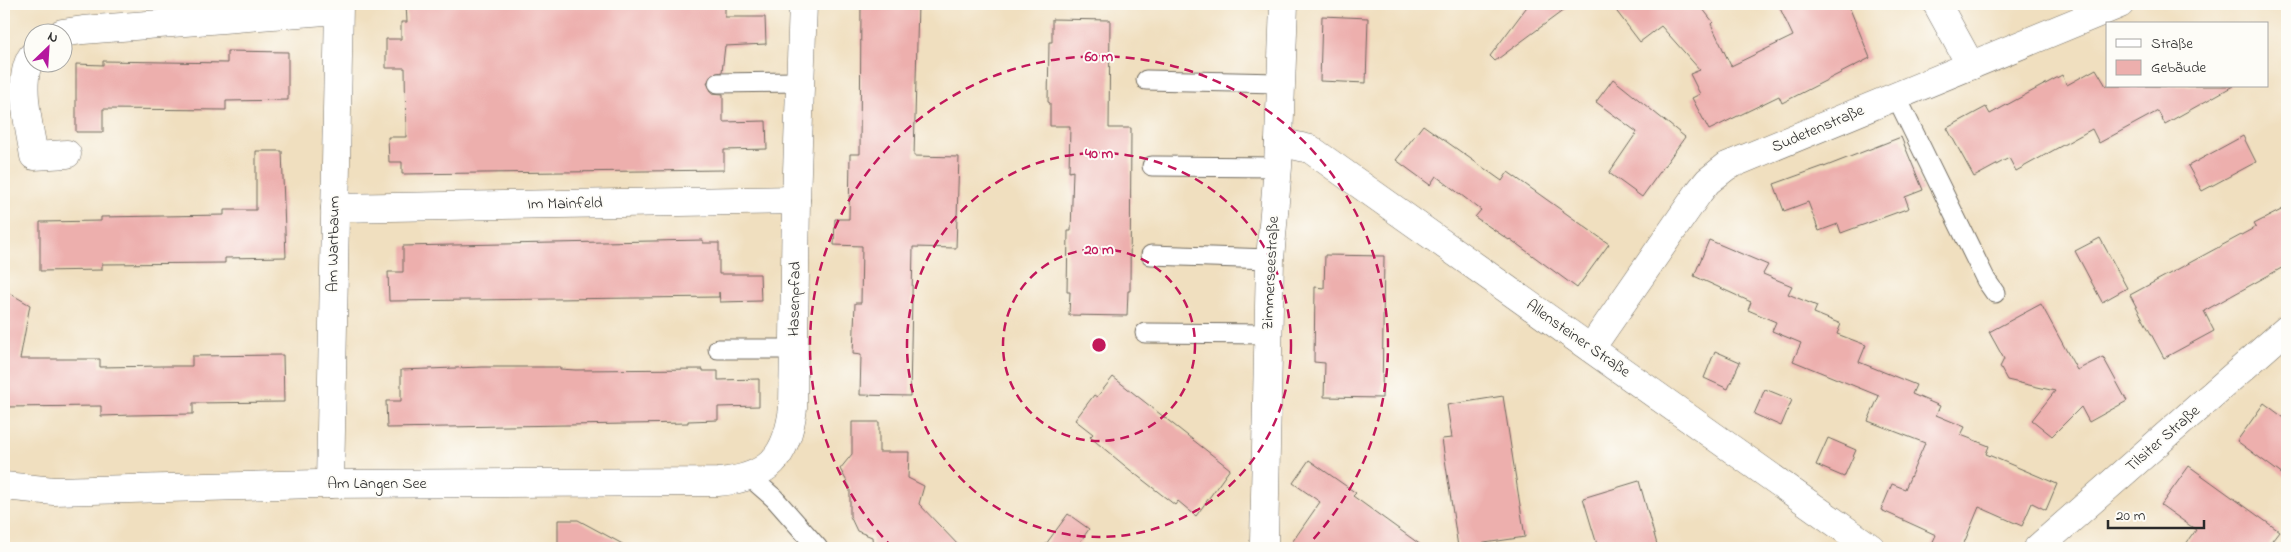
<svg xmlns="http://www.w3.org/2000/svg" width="2291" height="552" viewBox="0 0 2291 552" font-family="'Indie Flower',sans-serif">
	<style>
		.building { fill: #edafad }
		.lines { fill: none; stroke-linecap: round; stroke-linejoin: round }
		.service-casing { stroke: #706a5f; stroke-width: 21 }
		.minor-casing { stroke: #706a5f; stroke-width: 29 }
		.service { stroke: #fff; stroke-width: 19 }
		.minor { stroke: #fff; stroke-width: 28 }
		.ring { fill: none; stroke: #c2185b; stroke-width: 2.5; stroke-dasharray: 9 6 }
		.labels { text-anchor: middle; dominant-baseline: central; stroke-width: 4; stroke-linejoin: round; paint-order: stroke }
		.street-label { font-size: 16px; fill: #2b2b2b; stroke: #fdfcf7 }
		.centre { fill: #c2185b; stroke: #fdfcf7; stroke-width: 2.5 }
		.ring-label { font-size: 15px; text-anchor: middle; font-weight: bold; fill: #c2185b; stroke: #fdfcf7; stroke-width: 4; stroke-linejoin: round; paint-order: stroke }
	</style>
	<rect width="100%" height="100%" fill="#fdfcf7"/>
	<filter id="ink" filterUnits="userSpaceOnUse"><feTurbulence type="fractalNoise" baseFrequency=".02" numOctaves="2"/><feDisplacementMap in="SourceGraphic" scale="10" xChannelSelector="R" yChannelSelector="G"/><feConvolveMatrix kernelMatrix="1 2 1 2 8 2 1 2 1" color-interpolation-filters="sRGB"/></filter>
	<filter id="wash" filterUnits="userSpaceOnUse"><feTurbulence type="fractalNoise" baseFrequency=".0096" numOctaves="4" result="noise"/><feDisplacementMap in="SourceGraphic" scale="20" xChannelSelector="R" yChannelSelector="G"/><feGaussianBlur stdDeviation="1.12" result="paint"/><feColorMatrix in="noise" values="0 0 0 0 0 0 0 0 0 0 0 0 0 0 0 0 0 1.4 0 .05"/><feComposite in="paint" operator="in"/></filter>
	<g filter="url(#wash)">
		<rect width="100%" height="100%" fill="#f0dfbf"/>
		<g id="blocks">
			<g class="building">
				<polygon points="406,4 725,4 725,17 765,17 766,44 725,46 722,72 712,74 707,83 712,93 723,94 723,122 766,121 767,149 724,150 724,170 402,174 402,162 389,162 388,137 406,137 405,68 386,68 386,39 401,39 401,22 407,22"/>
				<polygon points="861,4 918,4 914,156 959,157 956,248 913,247 910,396 860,395 861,355 853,354 855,303 861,303 862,246 834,245 835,219 849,219 850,154 860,154"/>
				<polygon points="1529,4 1572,4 1495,61 1490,56"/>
				<polygon points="1611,4 1699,4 1713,22 1711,24 1731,66 1793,36 1778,4 1848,4 1870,58 1782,103 1779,96 1709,130 1692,98 1700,94 1690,74 1700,70 1661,26 1640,42"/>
				<polygon points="1322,16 1368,18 1366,83 1320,81"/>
				<polygon points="1052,19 1110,20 1109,128 1131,128 1130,291 1128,291 1127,316 1069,315 1070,292 1067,292 1068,231 1071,231 1073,171 1069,172 1070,126 1050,126 1050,103 1048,102 1049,42 1052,42"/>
				<polygon points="227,51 288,52 288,100 226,101 226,110 103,109 103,132 76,132 76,64 103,65 103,61 227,63"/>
				<polygon points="2096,69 2106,86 2233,86 2165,124 2158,111 2099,143 2092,129 2016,171 2009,158 1974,177 1947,128 1986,107 1990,114 2062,75 2067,85"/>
				<polygon points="1613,79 1685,137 1642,197 1609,173 1637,132 1596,102"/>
				<polygon points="1423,125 1502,181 1508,172 1609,244 1577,288 1510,239 1509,240 1475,217 1481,210 1436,176 1430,185 1396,160"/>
				<polygon points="2243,136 2256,162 2202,191 2188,166"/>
				<polygon points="1901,137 1923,190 1905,197 1909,208 1841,233 1838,224 1819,231 1808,202 1784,211 1774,184 1824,166 1824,167"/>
				<polygon points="256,151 282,151 286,257 225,258 225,263 102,264 102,270 40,271 40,222 101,221 101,217 224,215 224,210 256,210"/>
				<polygon points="2287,207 2287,265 2204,311 2214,331 2164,358 2130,295 2256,227 2254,224"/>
				<polygon points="2100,238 2127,288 2102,302 2075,251"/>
				<polygon points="703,240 703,243 719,243 719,274 760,274 761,301 720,302 719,292 719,297 389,301 388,272 403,272 403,246"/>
				<polygon points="1709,240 1768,265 1763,274 1792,286 1788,294 1817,306 1814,313 1841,324 1837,334 1866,345 1859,362 1916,385 1912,394 1940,406 1936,415 1965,427 1961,435 1989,446 1986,454 2057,484 2046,510 2032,503 2022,526 1979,507 1962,548 1930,548 1936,535 1881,510 1892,484 1905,489 1925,443 1868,421 1879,396 1793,361 1801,343 1772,331 1776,322 1748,310 1751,302 1694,276"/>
				<polygon points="1325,255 1384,256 1382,398 1324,397 1325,363 1314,362 1315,287 1324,288"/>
				<polygon points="4,290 30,305 20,359 100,359 100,367 162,366 192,366 192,356 283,355 284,402 193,403 193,414 132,415 101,416 101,406 4,407"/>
				<polygon points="2041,304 2077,370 2103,357 2127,401 2089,422 2081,407 2052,436 2032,420 2055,391 2007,380 2000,367 2004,359 1989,332"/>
				<polygon points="1715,351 1740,362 1728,389 1704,378"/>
				<polygon points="482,367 560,367 560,369 575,370 703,369 703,371 718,371 718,380 759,379 759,406 718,407 718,420 688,421 688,423 387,428 386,401 401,401 401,370"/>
				<polygon points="1113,377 1230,469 1196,516 1178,501 1175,505 1130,470 1090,437 1093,434 1075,420 1094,395 1097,397"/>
				<polygon points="1765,389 1792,400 1781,426 1754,414"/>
				<polygon points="1503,396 1525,537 1458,547 1442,439 1452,438 1447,405"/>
				<polygon points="2264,403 2287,420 2287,478 2237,441"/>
				<polygon points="852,422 879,422 879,452 909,452 908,478 924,486 919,504 961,548 873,548 872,537 857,531 850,516 850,487 840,469 852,454"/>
				<polygon points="1828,438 1856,450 1844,477 1816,465"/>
				<polygon points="1309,460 1356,493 1353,496 1425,548 1288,548 1320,502 1293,483"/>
				<polygon points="2189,466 2279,531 2266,548 2183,548 2196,530 2161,505"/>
				<polygon points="1639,481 1658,548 1598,548 1583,498"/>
				<polygon points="1068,514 1089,529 1076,548 1043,548"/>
				<polygon points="558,520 578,520 630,548 558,548"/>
			</g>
		</g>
	</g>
	<g filter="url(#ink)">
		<use href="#blocks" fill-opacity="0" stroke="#706a5f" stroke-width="1"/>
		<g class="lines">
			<g class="service-casing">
				<g id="service">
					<polyline points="1146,80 1281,83"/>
					<polyline points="718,83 799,82"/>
					<polyline points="1896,96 1986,280 1995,293"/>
					<polyline points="1152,166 1278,167"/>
					<polyline points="1151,255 1270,259"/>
					<polyline points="1145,333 1268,334"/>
					<polyline points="718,349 794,349"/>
					<polyline points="750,477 774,498 818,548"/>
				</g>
			</g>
			<g class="minor-casing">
				<g id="minor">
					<polyline points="1937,4 1971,66"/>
					<polyline points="62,33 83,30 338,10"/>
					<path d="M32,56C16,79 30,129 34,156L67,154"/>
					<polyline points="1279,142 1310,149 1871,548"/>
					<polyline points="335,208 796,200"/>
					<polyline points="1591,348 1699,192 1708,181 1727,166 2120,4"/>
					<polyline points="330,484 339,4"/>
					<path d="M4,486L54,491L318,484L718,482C769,478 787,457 793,408L796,200L803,4"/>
					<polyline points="1264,543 1270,259 1278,167 1284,4"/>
					<polyline points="2038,548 2287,329"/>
				</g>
			</g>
			<use href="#service" class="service"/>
			<use href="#minor" class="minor"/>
		</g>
	</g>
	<g class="ring">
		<circle cx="1099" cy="345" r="96"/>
		<circle cx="1099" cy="345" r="192"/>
		<path d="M893 548A289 289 0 1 1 1305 548"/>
	</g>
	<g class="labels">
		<g class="street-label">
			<text transform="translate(1818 129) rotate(-23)">Sudetenstraße</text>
			<text transform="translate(565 204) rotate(-1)">Im Mainfeld</text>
			<text transform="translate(334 244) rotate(-89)">Am Wartbaum</text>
			<text transform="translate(1271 273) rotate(-87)">Zimmerseestraße</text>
			<text transform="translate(795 299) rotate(-89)">Hasenpfad</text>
			<text transform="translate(1578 339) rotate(35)">Allensteiner Straße</text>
			<text transform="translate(2163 439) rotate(-41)">Tilsiter Straße</text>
			<text x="377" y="484">Am Langen See</text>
		</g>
	</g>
	<circle cx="1099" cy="345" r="8" class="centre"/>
	<g class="ring-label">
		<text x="1099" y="61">60 m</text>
		<text x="1099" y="158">40 m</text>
		<text x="1099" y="254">20 m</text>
	</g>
	<rect width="2291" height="552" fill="none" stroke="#fdfcf7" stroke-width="20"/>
	<rect x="2106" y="22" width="162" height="65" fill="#fdfcf7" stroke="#a9a8a5"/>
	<rect x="2116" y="39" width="25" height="8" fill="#ffffff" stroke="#a9a8a5"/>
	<text x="2151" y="48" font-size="15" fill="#2b2b2b">Straße</text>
	<rect x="2116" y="60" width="25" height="15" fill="#edafad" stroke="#a9a8a5"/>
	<text x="2151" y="72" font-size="15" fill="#2b2b2b">Gebäude</text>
	<g transform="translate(48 48) rotate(25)"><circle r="24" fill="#fdfcf7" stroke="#a9a8a5"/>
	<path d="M0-4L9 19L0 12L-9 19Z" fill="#b5179e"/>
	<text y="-8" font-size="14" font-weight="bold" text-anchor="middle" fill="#2b2b2b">N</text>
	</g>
	<path d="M2108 520v8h96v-8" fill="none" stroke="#2b2b2b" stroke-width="2.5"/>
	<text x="2116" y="520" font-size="15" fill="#2b2b2b" stroke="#fdfcf7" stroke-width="4" paint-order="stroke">20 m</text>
</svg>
